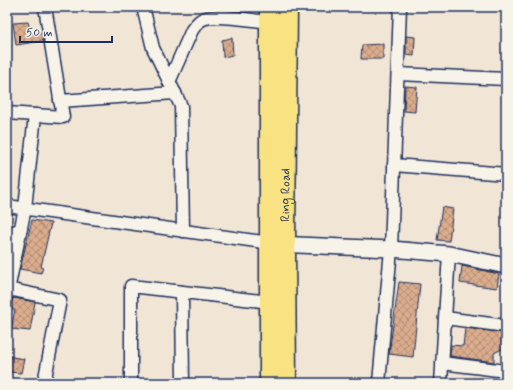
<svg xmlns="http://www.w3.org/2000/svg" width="513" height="390" viewBox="0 0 513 390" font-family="Mynerve,sans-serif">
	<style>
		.building { fill: url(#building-cross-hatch); stroke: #1b2f5e }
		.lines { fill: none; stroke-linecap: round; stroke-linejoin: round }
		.minor-casing { stroke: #1b2f5e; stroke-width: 15 }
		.tertiary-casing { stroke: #1b2f5e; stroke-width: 18 }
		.trunk-casing { stroke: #1b2f5e; stroke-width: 23 }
		.minor { stroke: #f7f3e8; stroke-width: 12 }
		.tertiary { stroke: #f7f3e8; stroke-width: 15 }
		.trunk { stroke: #f8e281; stroke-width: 20 }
		.labels { text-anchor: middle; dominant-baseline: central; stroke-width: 3.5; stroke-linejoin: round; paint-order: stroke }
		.street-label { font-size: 13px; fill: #1b2f5e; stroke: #f7f3e8 }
	</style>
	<defs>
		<pattern id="building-cross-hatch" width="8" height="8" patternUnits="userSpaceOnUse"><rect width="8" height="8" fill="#dbad8c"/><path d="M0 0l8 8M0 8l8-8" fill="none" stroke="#b18d76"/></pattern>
	</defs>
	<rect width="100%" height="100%" fill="#f1e5d6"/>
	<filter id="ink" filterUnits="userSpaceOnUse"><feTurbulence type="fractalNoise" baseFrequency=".025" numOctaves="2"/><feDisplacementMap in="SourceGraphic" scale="8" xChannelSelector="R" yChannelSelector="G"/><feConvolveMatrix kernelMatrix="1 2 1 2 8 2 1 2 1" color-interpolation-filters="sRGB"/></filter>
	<g filter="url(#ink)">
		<g class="building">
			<polygon points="28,22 31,33 42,33 43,41 16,45 13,23"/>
			<polygon points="406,36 415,37 414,56 406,55"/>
			<polygon points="232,38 233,55 223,57 222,40"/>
			<polygon points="383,44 383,59 361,59 362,45"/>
			<polygon points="405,86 417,87 415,112 404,111"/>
			<polygon points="442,207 453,209 449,241 437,240"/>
			<polygon points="32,220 51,223 43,258 41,267 43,268 41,273 20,269"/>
			<polygon points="462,266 499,274 497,288 460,283"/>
			<polygon points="399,282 420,284 413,357 389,354"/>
			<polygon points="14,298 35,302 30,331 11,329 15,310 7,309 7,302 10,302"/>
			<polygon points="465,328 506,333 506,350 502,349 494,353 494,362 450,356 451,345 463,346"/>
			<polygon points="7,356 24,359 21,373 7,372"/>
		</g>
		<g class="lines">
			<g class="minor-casing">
				<g id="minor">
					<polyline points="143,7 153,48 181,106 183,231"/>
					<polyline points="398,74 506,79"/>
					<path d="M169,82L192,30C195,26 198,21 203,19C215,13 255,21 270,22"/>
					<polyline points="60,101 175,93"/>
					<polyline points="7,113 63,117 45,7"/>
					<polyline points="394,165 506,174"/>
					<polyline points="7,206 270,243"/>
					<polyline points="7,235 21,229"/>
					<polyline points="8,289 60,300 44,383"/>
					<polyline points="182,292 183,383"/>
					<polyline points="7,295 25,208 35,115"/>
					<polyline points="445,318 506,326"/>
					<polyline points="442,363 506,371"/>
					<polyline points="131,383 131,286 270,302"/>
					<polyline points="379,383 391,249 400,7"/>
					<polyline points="441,383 449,254"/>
				</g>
			</g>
			<g class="tertiary-casing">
				<polyline id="tertiary" points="275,244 391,249 449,254 506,266"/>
			</g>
			<g class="trunk-casing">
				<g id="trunk">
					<polyline points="270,7 270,383"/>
					<path id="s1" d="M286,383L285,245L287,7"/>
				</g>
			</g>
			<use href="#minor" class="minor"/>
			<use href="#tertiary" class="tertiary"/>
			<use href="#trunk" class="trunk"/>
		</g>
	</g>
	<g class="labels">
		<g class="street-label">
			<text stroke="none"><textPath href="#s1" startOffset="188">Ring Road</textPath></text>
		</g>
	</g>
	<rect width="513" height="390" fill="none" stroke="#f7f3e8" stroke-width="24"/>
	<rect x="12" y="12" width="489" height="366" fill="none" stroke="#1b2f5e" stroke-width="1.5" filter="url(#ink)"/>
	<path d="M20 36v6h92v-6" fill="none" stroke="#1b2f5e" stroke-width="2"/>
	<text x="26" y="36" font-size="12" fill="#1b2f5e" stroke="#f7f3e8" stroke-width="3" paint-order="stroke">50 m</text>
</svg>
